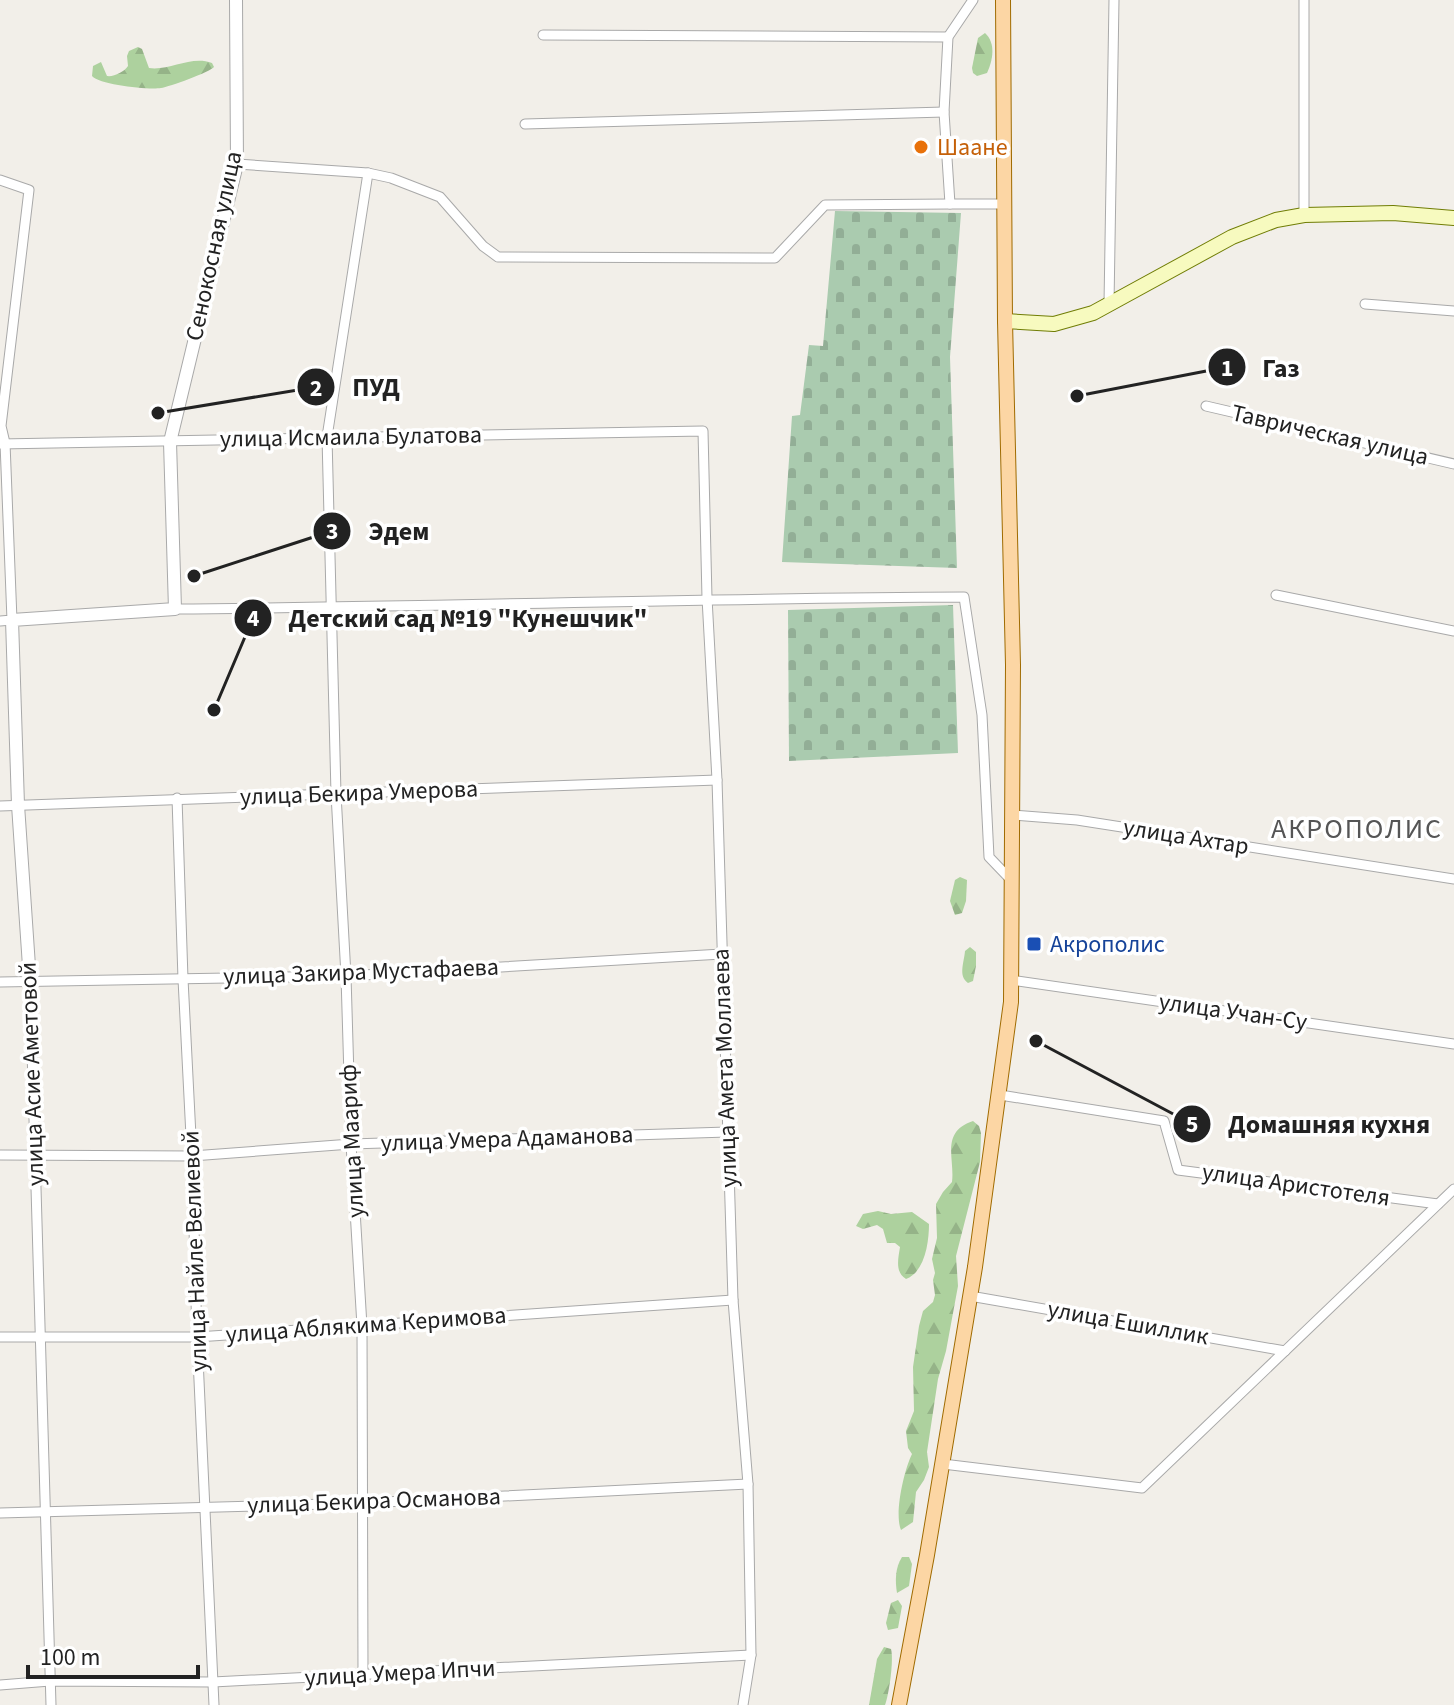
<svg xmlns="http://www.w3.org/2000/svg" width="1454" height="1705" viewBox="0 0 1454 1705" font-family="'Source Sans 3',sans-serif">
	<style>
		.forest { fill: url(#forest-firs) }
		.cemetery { fill: url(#cemetery-stones) }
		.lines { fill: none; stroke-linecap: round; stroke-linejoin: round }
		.minor-casing { stroke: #a9a9a9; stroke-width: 11 }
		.tertiary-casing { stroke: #a9a9a9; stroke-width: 14 }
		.secondary-casing { stroke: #707d05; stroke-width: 16 }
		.primary-casing { stroke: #a06b00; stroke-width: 16 }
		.minor { stroke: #fff; stroke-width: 9 }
		.tertiary { stroke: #fff; stroke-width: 12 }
		.secondary { stroke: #f7fabf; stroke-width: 14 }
		.primary { stroke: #fcd6a4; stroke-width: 14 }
		.food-dot { fill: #e8710a; stroke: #fff; stroke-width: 3 }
		.transit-dot { fill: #1a4fb4; stroke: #fff; stroke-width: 3 }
		.labels { text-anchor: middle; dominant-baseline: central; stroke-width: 7; stroke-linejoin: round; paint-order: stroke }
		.food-label { font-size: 24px; fill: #c56008; stroke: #fff; text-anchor: start }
		.street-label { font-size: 24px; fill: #222; stroke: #fff }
		.transit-label { font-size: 24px; fill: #164399; stroke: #fff; text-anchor: start }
		.quarter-label { font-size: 28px; letter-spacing: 2px; fill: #555; stroke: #fff }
		.leader { fill: none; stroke: #222; stroke-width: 3 }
		.callout-dot { fill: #222; stroke: #fff; stroke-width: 3 }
		.mark-label { font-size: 24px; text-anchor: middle; font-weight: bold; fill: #fff }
		.callout-label { font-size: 26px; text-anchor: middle; font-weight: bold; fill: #222; stroke: #fff; stroke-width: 7; stroke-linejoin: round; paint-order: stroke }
	</style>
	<defs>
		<pattern id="forest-firs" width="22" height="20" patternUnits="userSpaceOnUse" patternTransform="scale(2)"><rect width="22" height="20" fill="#add19e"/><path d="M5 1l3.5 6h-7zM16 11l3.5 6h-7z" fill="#95b388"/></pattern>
		<pattern id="cemetery-stones" width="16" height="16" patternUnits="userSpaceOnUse" patternTransform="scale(2)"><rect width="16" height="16" fill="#aacbaf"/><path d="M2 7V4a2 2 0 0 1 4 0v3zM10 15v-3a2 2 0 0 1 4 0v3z" fill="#92ae96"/></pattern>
	</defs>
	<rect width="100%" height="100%" fill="#f2efe9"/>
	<g class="forest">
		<path d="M985,33C996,43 993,60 987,73L977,76L973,73L972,68L978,38Z"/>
		<path d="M138,47L142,49L149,68C170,71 191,55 212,63L214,67C210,72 169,87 161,88C148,90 100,85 92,76L93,66L101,62L107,76C114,77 124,72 128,66L127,56L129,51Z"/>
		<polygon points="960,877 967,880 966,901 962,913 955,915 950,901 955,880"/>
		<path d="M970,947L976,952V966L973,981L968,983C958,976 964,963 965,951Z"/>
		<path d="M973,1121L979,1126L981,1133L980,1162L956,1256L958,1286L946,1351L938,1379L927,1452L929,1467L924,1480L916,1492L913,1522L901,1530C894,1514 904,1470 912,1454L908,1448L906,1431L914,1411L913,1367L919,1326L923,1311L933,1302L935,1295L933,1280L935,1273L932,1259L937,1238L936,1204L943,1192L952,1182C955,1159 940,1132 973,1121Z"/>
		<path d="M878,1211L891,1214L912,1212L929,1224C929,1242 925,1272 906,1279C895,1272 898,1260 900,1247L895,1243H887L883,1229L877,1225L863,1229L856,1226L863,1214Z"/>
		<path d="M902,1557H909L912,1564L909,1586L897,1593C895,1581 895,1568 902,1557Z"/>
		<polygon points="898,1600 902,1606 898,1628 888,1630 886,1623 891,1603"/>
		<path d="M884,1647L891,1649C894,1660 889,1694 885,1705H869L877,1659Z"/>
	</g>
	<g class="cemetery">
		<polygon points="835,211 961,213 950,357 957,568 782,562 792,416 800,415 809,345 823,346"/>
		<polygon points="953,605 958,753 789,761 788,610"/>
	</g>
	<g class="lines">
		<g class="minor-casing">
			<g id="minor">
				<polyline points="973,0 948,37 944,112 950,204 1006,204"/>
				<polyline points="1304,0 1304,215"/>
				<polyline points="543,35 948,37"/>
				<polyline points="525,124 944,112"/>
				<polyline points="237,164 368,173 391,178 440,197 483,246 498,257 775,258 825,205 950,204"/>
				<polyline points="0,180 29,190 1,426 5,443 12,620 0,621"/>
				<polyline points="1109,304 1114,0"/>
				<polyline points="1365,304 1454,311"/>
				<polyline points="1206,406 1454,464"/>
				<polyline points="0,444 703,431 707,598 717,780 733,1300 748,1484 751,1655 743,1705"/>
				<polyline points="1276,595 1454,631"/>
				<path d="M175,609C438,607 701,598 964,597L982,715L989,857L1012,881"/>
				<polyline points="177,798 183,979 192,1156 197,1337 214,1705"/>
				<polyline points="0,806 717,780"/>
				<polyline points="1012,815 1077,820 1454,879"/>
				<polyline points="1011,980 1454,1044"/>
				<polyline points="30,981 51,1705"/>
				<polyline points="0,982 346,976 722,954"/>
				<polyline points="1000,1095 1164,1121 1178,1170 1438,1204"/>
				<polyline points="0,1155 192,1156 351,1144 727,1132"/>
				<polyline points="970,1296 1285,1351"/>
				<polyline points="0,1337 197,1337 733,1300"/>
				<polyline points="943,1464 1142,1488 1454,1189"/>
				<polyline points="0,1513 364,1503 748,1484"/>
				<polyline points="363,1674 362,1326 351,1144 346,976 336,794 327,437 368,173"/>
				<polyline points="0,1685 50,1681 213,1682 751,1655"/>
			</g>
		</g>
		<g class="tertiary-casing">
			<polyline id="tertiary" points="30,981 18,805 12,620 175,609 170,442 237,164 236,0"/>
		</g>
		<g class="secondary-casing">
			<polyline id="secondary" points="1005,321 1054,324 1093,313 1232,237 1276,220 1304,215 1393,213 1454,218"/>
		</g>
		<g class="primary-casing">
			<polyline id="primary" points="899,1705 927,1555 975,1267 1011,1002 1013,665 1005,321 1003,0"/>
		</g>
		<use href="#minor" class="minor"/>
		<use href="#tertiary" class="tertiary"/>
		<use href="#secondary" class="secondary"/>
		<use href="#primary" class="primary"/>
	</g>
	<circle class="food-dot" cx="921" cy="147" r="8"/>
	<rect class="transit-dot" x="1026" y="936" width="16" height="16" rx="4"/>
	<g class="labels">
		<g class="food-label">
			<text x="937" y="147">Шаане</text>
		</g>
		<g class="street-label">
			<text transform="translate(214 246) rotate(-78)">Сенокосная улица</text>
			<text transform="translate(1330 435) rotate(13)">Таврическая улица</text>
			<text transform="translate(351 437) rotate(-1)">улица Исмаила Булатова</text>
			<text transform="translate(359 793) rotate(-2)">улица Бекира Умерова</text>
			<text transform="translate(1186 837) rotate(9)">улица Ахтар</text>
			<text transform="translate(361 972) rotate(-2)">улица Закира Мустафаева</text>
			<text transform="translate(1233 1012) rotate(8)">улица Учан-Су</text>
			<text transform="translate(725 1068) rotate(-92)">улица Амета Моллаева</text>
			<text transform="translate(32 1074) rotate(-92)">улица Асие Аметовой</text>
			<text transform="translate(507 1139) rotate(-2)">улица Умера Адаманова</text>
			<text transform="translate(352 1141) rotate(-93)">улица Маариф</text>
			<text transform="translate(1296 1185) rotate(8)">улица Аристотеля</text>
			<text transform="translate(195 1251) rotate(-92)">улица Найле Велиевой</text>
			<text transform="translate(1128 1323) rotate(10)">улица Ешиллик</text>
			<text transform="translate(366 1325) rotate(-4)">улица Аблякима Керимова</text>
			<text transform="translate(374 1501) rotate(-2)">улица Бекира Османова</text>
			<text transform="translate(400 1673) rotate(-3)">улица Умера Ипчи</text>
		</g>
		<g class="transit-label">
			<text x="1050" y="944">Акрополис</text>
		</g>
		<g class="quarter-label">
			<text x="1357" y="829">АКРОПОЛИС</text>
		</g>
	</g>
	<path class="leader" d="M1077 396L1227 367M158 413L316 387M194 576L332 531M214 710L253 618M1036 1041L1192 1124"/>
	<g class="callout-dot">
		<circle cx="1077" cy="396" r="8"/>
		<circle cx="158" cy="413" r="8"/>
		<circle cx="194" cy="576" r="8"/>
		<circle cx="214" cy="710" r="8"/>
		<circle cx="1036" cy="1041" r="8"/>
		<circle cx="1227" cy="367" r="20"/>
		<circle cx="316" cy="387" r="20"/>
		<circle cx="332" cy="531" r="20"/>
		<circle cx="253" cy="618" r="20"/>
		<circle cx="1192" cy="1124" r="20"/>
	</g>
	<g class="mark-label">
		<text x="1227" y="376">1</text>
		<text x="316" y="396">2</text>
		<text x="332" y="539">3</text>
		<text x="253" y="626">4</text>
		<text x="1192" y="1132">5</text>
	</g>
	<g class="callout-label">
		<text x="1281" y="377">Газ</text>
		<text x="376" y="396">ПУД</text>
		<text x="399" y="540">Эдем</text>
		<text x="468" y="627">Детский сад №19 "Кунешчик"</text>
		<text x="1329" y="1133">Домашняя кухня</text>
	</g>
	<path d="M28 1665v12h170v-12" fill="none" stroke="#222222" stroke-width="4"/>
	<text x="40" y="1665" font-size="24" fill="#222222" stroke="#ffffff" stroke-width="6" paint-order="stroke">100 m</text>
</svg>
